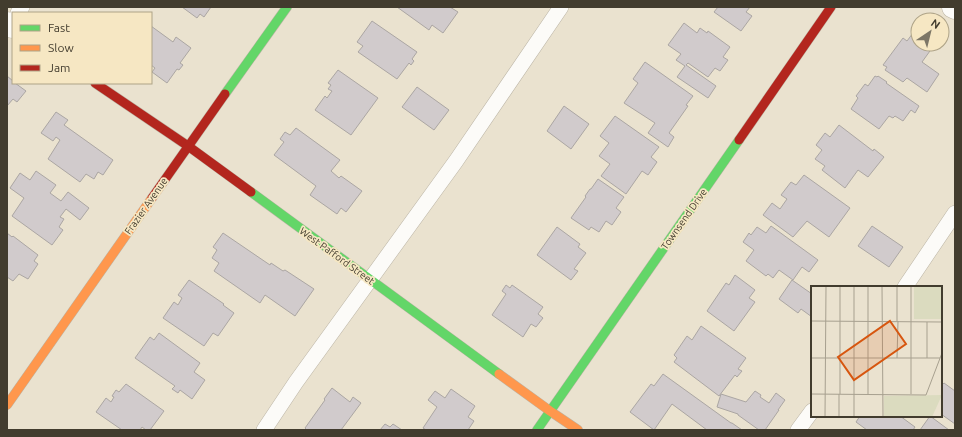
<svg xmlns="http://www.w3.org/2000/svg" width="962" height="437" viewBox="0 0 962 437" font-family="Ubuntu,sans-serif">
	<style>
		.building { fill: #d1cbcc; stroke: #aba6a3 }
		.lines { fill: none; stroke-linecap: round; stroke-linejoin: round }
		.lane-casing { stroke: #bbb4a5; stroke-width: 16 }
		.street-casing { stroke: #bbb4a5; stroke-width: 23 }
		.fast-casing { stroke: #bbb4a5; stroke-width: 10 }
		.slow-casing { stroke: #bbb4a5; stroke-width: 10 }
		.jam-casing { stroke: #bbb4a5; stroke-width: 10 }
		.lane { stroke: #fcfbf8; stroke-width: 15 }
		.street { stroke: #fcfbf8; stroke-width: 22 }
		.fast { stroke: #63d668; stroke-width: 9 }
		.slow { stroke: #ff974d; stroke-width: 9 }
		.jam { stroke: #b3261e; stroke-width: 9 }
		.labels { text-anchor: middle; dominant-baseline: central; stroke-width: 3.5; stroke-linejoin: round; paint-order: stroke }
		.street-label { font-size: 10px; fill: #423c2e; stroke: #f6e7c3 }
		.inset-road { fill: none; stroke: #a7a08f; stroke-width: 1 }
		.view { fill: #d7560f; fill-opacity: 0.15; stroke: #d7560f; stroke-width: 2 }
		.inset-edge { fill: none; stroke: #423c2e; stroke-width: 2 }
	</style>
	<rect width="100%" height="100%" fill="#eae2cf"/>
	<g class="building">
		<polygon points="182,7 211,7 204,17 200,14 197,18"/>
		<polygon points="397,7 450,7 458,12 443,33 432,25 429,30"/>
		<polygon points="718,7 750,7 746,12 752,16 741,31 714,12"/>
		<polygon points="372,21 417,52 412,59 414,61 411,65 409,63 397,79 358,52 363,46 357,42"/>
		<polygon points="684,23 697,33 700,28 707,33 708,31 730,47 723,57 728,60 720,71 715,68 708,77 688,63 686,65 716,86 708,98 677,77 685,66 676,60 681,54 668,45"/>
		<polygon points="151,26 173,42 176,37 191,48 180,63 183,65 179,70 177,69 167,83 152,72 155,68 151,65"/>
		<polygon points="916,29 918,31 918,44 935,44 922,62 939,74 927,92 907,78 903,82 885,70 887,67 883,65 903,38 907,41"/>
		<polygon points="645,62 693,96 686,105 688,106 669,133 674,137 668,147 648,133 655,123 624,103 638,83 633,79"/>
		<polygon points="338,70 378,98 351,135 315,110 325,96 327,98 332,91 328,89 331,85 328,83"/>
		<polygon points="7,76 13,81 13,83 15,83 26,91 17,102 13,99 7,106"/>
		<polygon points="875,76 877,77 878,76 887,82 886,83 919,106 915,113 911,110 903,121 895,116 893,118 889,116 879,129 851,109 858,98 856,96 865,84 868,86"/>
		<polygon points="417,87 449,110 434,130 402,107"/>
		<polygon points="564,106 589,124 571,149 547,131"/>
		<polygon points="56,112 68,120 64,125 113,160 103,175 98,172 94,179 86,174 80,182 48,159 60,140 56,137 53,141 41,133"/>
		<polygon points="615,116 659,147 651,157 657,162 648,175 642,171 626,194 601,176 610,164 599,156 609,143 600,136"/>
		<polygon points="839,125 873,151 874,149 884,157 868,177 858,170 845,188 822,170 825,166 815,159 822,150 816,145 825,133 830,137"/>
		<polygon points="296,128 340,160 331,171 339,178 341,176 362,191 346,212 341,208 337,214 310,195 316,186 274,155 284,142 280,139 285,132 290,135"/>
		<polygon points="36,171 56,185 50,193 61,201 68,192 89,208 80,220 66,209 60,217 64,219 59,227 63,230 52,245 12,216 24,198 10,188 20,173 30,180"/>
		<polygon points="804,175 850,208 829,237 807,221 793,237 763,215 772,203 780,209 787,199 781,195 791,182 796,185"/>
		<polygon points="598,179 624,197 616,208 621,212 612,225 606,221 599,232 591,227 589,230 571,218 586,197 585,196 590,189 591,189"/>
		<polygon points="771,226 818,260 809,272 802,267 793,280 779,270 773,278 768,274 766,276 746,261 754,250 743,242 749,233 751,235 757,227 766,233"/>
		<polygon points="872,226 903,247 889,267 858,246"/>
		<polygon points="557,227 580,244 578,247 586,253 574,269 578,271 571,280 537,255"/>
		<polygon points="7,233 12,237 13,236 38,255 34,261 38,264 28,279 19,274 13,281 7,277"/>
		<polygon points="223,233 270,265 271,263 283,271 285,270 314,289 295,316 265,295 260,303 214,271 219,263 212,258 217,250 213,247"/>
		<polygon points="735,275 755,290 749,298 755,302 734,331 707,311 726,283 729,285"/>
		<polygon points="189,280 224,304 223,305 234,313 218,336 213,333 204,346 163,318 174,302 178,305 182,298 178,295"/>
		<polygon points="792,280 812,294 812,317 801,309 798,313 779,299"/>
		<polygon points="506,285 510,288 512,285 543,307 538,314 543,318 536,327 531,324 523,337 492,315 506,294 502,291"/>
		<polygon points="701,326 746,358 738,369 742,371 737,377 735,375 719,396 674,362 677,358 674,355 687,336 692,340"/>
		<polygon points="159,333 200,363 194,372 205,380 192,399 180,390 178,393 172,389 175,386 135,358 150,337 154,340"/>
		<polygon points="663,374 731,423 732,423 742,430 707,430 672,404 654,430 630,412 651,384 654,386"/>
		<polygon points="941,382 943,384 944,383 955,391 955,424 941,414"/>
		<polygon points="126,384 164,411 150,430 146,430 142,427 140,430 122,430 96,412 106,398 111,402 114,397 112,396 116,390 119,392"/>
		<polygon points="332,388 350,402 353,397 361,403 341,430 307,430 305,428 325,400 324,399"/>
		<polygon points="451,389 475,406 468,417 474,421 468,430 426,430 423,428 437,407 428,400 435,391 445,398"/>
		<polygon points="755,391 761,395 760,397 769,403 776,393 785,400 778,410 779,410 765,430 759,430 738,415 738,414 717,407 721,394 746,402"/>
		<polygon points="860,416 900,416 915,427 913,430 867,430 856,422"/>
		<polygon points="930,416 949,430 920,430"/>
		<polygon points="385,424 390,427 393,424 402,430 380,430"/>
	</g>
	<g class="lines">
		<g class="lane-casing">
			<g id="lane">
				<polyline points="18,13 22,7"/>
				<polyline points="905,287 955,213"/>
				<polyline points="264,430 296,382 456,161 561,7"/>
				<polyline points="798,430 812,411"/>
			</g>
		</g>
		<g class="street-casing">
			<g id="street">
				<polyline points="953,7 955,8"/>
				<polyline points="7,23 13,27"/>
			</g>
		</g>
		<g class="fast-casing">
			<g id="fast">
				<polyline points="225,94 287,7"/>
				<polyline points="251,192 499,374"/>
				<polyline points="537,430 739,140"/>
			</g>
		</g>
		<g class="slow-casing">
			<g id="slow">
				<polyline points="499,374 550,411 578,430"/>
				<polyline points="7,405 152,198"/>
			</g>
		</g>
		<g class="jam-casing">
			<g id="jam">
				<polyline points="95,83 188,146 251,192"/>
				<polyline points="739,140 831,7"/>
				<polyline points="152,198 225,94"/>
			</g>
		</g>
		<use href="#lane" class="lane"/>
		<use href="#street" class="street"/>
		<use href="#fast" class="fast"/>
		<use href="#slow" class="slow"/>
		<use href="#jam" class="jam"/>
	</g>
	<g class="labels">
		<g class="street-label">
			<text transform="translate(146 206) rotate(-55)">Frazier Avenue</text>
			<text transform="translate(684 219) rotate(-55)">Townsend Drive</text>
			<text transform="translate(337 256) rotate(36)">West Pafford Street</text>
		</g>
	</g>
	<g transform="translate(811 286)">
		<rect width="131" height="131" fill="#eae2cf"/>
		<path d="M103,1H131V33H103ZM131,109L121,131H73V110Z" fill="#dbdbbf"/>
		<path class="inset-road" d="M71,0L72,131M86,0V35M0,32V0M0,35L131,36M116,36V72M0,72H129M86,72L87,35M0,108L115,109L131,67M29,108V0M57,108V0M100,108V0M14,131L15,0M28,131V108M43,131V0"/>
		<path class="view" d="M79,35L95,58L43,94L27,71Z"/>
		<rect width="131" height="131" class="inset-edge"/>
	</g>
	<rect width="962" height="437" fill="none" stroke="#423c2e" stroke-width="16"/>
	<rect x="12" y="12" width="140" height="72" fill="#f6e7c3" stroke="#aea387"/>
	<rect x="20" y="25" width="20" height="6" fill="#63d668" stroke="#aea387"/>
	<text x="48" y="32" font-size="12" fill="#423c2e">Fast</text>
	<rect x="20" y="45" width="20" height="6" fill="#ff974d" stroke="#aea387"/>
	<text x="48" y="52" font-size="12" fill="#423c2e">Slow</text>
	<rect x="20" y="65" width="20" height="6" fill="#b3261e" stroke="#aea387"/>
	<text x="48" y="72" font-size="12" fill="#423c2e">Jam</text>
	<g transform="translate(930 32) rotate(35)"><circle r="19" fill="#f6e7c3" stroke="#aea387"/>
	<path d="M0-3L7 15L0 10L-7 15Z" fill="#7d7666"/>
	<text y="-6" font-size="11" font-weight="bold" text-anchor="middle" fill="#423c2e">N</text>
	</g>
</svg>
